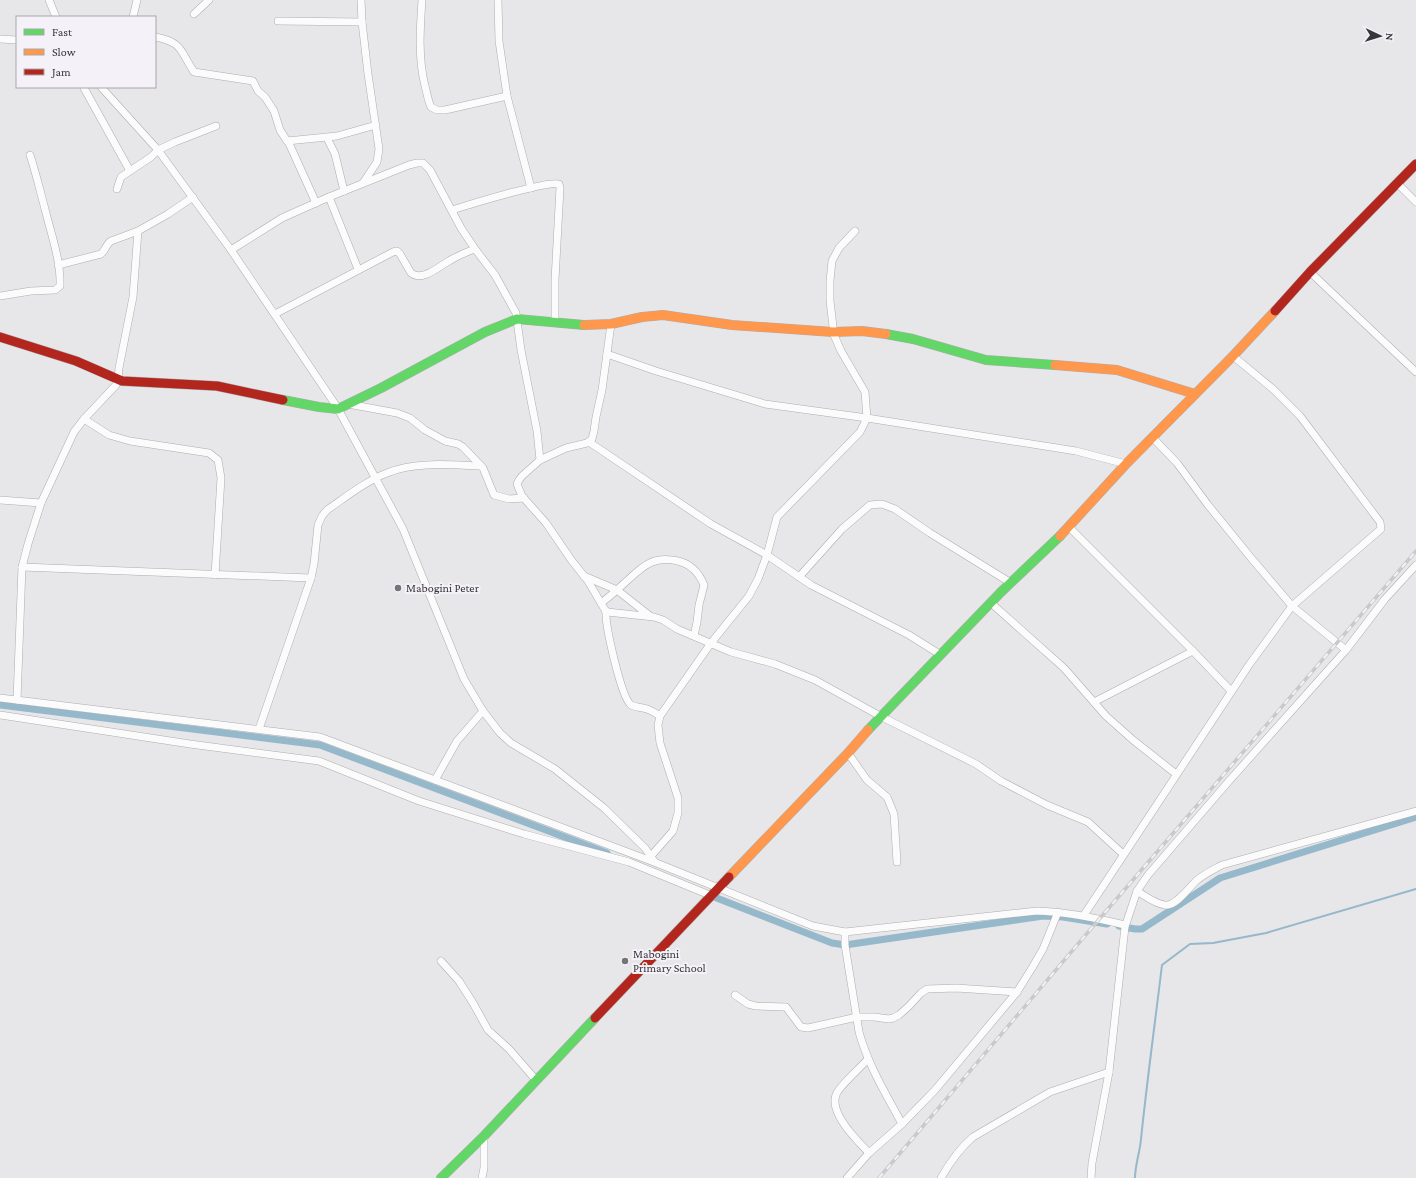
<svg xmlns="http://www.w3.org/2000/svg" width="1416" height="1178" viewBox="0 0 1416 1178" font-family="'Crimson Pro',serif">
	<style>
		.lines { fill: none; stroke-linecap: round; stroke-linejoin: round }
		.stream { stroke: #95b8ca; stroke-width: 2 }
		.canal { stroke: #95b8ca; stroke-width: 7 }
		.street-casing { stroke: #adadaf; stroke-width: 8 }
		.fast-casing { stroke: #adadaf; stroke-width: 10 }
		.slow-casing { stroke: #adadaf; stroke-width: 10 }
		.jam-casing { stroke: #adadaf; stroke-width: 10 }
		.street { stroke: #fbfbfc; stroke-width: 7 }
		.fast { stroke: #63d668; stroke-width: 9 }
		.slow { stroke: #ff974d; stroke-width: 9 }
		.jam { stroke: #b3261e; stroke-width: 9 }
		.rail-casing { stroke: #c9c9ca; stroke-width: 3.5 }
		.rail { stroke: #f4f2f8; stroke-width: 2; stroke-dasharray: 6; stroke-linecap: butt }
		.poi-dot { fill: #757476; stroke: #f4f2f8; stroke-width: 1.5 }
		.labels { text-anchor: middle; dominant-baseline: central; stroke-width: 4; stroke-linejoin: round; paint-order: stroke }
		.poi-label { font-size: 12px; fill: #373638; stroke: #f4f2f8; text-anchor: start }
	</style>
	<rect width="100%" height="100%" fill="#e7e6e9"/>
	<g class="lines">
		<path class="stream" d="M1135,1178C1135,1165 1140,1152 1141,1139C1147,1081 1155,1023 1162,965L1190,944L1213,943L1266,933L1416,889"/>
		<g class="canal">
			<polyline points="0,705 320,745 607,853"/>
			<polyline points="709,895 832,943 845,945 1043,916 1063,917 1107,924"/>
			<polyline points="1119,926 1135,929 1142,929 1220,878 1416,817"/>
		</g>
		<g class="street-casing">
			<g id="street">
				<polyline points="49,0 56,17"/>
				<polyline points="361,0 362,22 368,74 379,149 377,162 363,183"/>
				<path d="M422,0C420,29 418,58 425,86C427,93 428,101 431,107L437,110H445L507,96"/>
				<polyline points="498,0 499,41 507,96 531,188"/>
				<polyline points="194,14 209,0"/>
				<polyline points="133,17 137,0"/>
				<polyline points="278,21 362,22"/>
				<path d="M155,37C183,42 180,51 194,72L253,81L258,91L265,97L274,111L280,130L287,141L337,136L376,125"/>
				<polyline points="0,39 17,40"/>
				<polyline points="101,87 158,150 182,183 231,250 337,407 403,529 464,679 483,711 500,733 511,743 555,769 604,808 645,848 654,861"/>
				<polyline points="84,88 130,171"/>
				<polyline points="327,138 335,154 344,191"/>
				<polyline points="288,141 316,203"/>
				<polyline points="1397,183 1416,202"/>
				<polyline points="117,189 121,177 151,157 158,150 175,142 216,126"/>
				<polyline points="329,197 358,269"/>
				<path d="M452,210C468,205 549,180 559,184L560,188L555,280V323"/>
				<polyline points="231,250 282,218 329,197 409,165 417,163 423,163 430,170 461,228 475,249 495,275 516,313 521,350 537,431 540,460"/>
				<path d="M58,265L101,254C106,250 106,244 111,241L138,231L168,214L193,197"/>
				<polyline points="1310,272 1416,372"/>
				<path d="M0,296L31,291L55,290L60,286C61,261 51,234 45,209C40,191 36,173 30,155"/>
				<path d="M275,314L393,252L397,251L400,254L411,273C423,282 439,266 449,261C457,256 466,252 475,249"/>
				<polyline points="611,324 602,390 596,417 594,431 592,439 587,443 566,448 540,460 522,476 519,480 517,484 522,496 546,523 572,561 588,581 605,610 607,612 654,617 663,620 677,629 731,652 775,664 815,680 880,716 976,764 1001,781 1047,805 1088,822 1123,854"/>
				<polyline points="607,354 656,371 765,404 867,418 1076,451 1126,464"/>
				<polyline points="348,404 397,413 410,418 425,430 445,441 458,444 463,447 483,468 494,495 509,499 524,498"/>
				<polyline points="84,419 109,435 130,441 209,453 218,460 221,478 215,575"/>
				<polyline points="1153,438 1177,463 1208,505 1252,559 1292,606 1346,650"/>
				<polyline points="589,442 711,524 767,555 811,585 909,635 941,655"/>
				<polyline points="0,500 41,503"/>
				<polyline points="1069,527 1193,651 1231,691"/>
				<polyline points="22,567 311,578"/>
				<polyline points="584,576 617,590 650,616"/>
				<polyline points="799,577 842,529 870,505 882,504 895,509 930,533 1011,583"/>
				<path d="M601,603C611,596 620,587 629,579C645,564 655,556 678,561C691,564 699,573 704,585L699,605L697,622L694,636"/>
				<polyline points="991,603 1064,668 1106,716 1133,740 1176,774"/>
				<path d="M606,611C605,625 621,697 631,705C634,707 639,707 643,708C649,709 654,712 660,716"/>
				<path d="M0,698L320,737L654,862L813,926L845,932L1037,911C1067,912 1096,918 1125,925"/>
				<polyline points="17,700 22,567 28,544 41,503 74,432 84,419 116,385 118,380 119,368 133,297 138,231"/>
				<polyline points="1094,702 1193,651"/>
				<polyline points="0,715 190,744 319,761 419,801 524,834 629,862 712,896"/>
				<path d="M259,729L311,578L314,564L318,525L322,516L327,510C346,497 366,481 387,473C415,461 452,465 481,466"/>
				<polyline points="848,753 867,780 887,797 894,814 897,862"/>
				<polyline points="435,780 457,741 483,711"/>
				<polyline points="651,856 673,831 678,813 678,798 660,743 658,725 660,716 711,643 749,596 758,579 767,555 777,517 860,432 867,418 865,392 841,351 834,335 830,301 830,281 832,261 839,248 855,231"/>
				<path d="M1137,891C1145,896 1155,904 1165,905C1175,907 1189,888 1196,881C1204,874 1213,870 1222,865L1416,811"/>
				<polyline points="1084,915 1249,665 1292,606 1381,529 1380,522 1300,416 1273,389 1233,356"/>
				<path d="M845,932V945L859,1032C868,1065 886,1094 902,1124"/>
				<polyline points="441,961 459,981 473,1003 488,1030 509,1049 536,1080"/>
				<polyline points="735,995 748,1004 756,1006 786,1007 801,1027 808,1028 857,1017 874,1017 889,1019 893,1018 899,1015 909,1006 921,993 927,989 956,988 1017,992"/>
				<path d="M868,1059C859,1069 846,1080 838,1091C825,1110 857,1140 869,1153"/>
				<polyline points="482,1178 484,1168 484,1136"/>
				<polyline points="847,1178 869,1153 902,1124 935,1090 1017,992 1032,968 1043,949 1058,912"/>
				<path d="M941,1178C950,1162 959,1149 973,1137L1050,1092L1109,1072"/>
				<polyline points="1091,1178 1092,1163 1109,1072 1125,927 1137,891 1148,875 1229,781 1346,650 1385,599 1416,565"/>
			</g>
		</g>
		<g class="fast-casing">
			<g id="fast">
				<polyline points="886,334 913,339 986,360 1055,365"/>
				<polyline points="283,400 319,407 338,409 381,388 485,332 517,319 584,325"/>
				<polyline points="868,730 1001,592 1060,536"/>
				<polyline points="441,1178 484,1136 595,1018"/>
			</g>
		</g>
		<g class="slow-casing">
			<g id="slow">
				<polyline points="584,325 611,324 642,317 663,315 732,325 833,332 862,331 886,334"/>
				<polyline points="1055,365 1117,370 1195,394"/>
				<polyline points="1060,536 1126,464 1233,356 1275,311"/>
				<polyline points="729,877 848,753 868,730"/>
			</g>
		</g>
		<g class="jam-casing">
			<g id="jam">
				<polyline points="1275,311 1310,272 1416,164"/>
				<polyline points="0,337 76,361 122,381 217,386 283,400"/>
				<polyline points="595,1018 729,877"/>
			</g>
		</g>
		<use href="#street" class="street"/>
		<use href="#fast" class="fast"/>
		<use href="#slow" class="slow"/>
		<use href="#jam" class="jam"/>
		<g class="rail-casing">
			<polyline id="rail" points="879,1178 1095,924 1416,551"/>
		</g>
		<use href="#rail" class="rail"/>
	</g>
	<g class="poi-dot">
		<circle cx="398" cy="588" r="4"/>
		<circle cx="625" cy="961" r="4"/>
	</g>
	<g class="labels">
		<g class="poi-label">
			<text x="406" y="588">Mabogini Peter</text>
			<text x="633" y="954">Mabogini<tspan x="633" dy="14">Primary School</tspan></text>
		</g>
	</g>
	<rect x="16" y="16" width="140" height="72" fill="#f4f2f8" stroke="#a8a7ab"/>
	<rect x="24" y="29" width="20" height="6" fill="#63d668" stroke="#a8a7ab"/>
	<text x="52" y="36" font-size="12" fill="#373638">Fast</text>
	<rect x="24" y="49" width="20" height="6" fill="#ff974d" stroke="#a8a7ab"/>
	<text x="52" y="56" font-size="12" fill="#373638">Slow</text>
	<rect x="24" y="69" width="20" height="6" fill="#b3261e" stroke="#a8a7ab"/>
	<text x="52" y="76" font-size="12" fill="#373638">Jam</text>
	<g transform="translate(1380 36) rotate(94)" stroke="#f4f2f8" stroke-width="3" paint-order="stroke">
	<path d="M0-3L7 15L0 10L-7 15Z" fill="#373638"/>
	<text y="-6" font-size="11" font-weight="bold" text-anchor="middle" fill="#373638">N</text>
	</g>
</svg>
